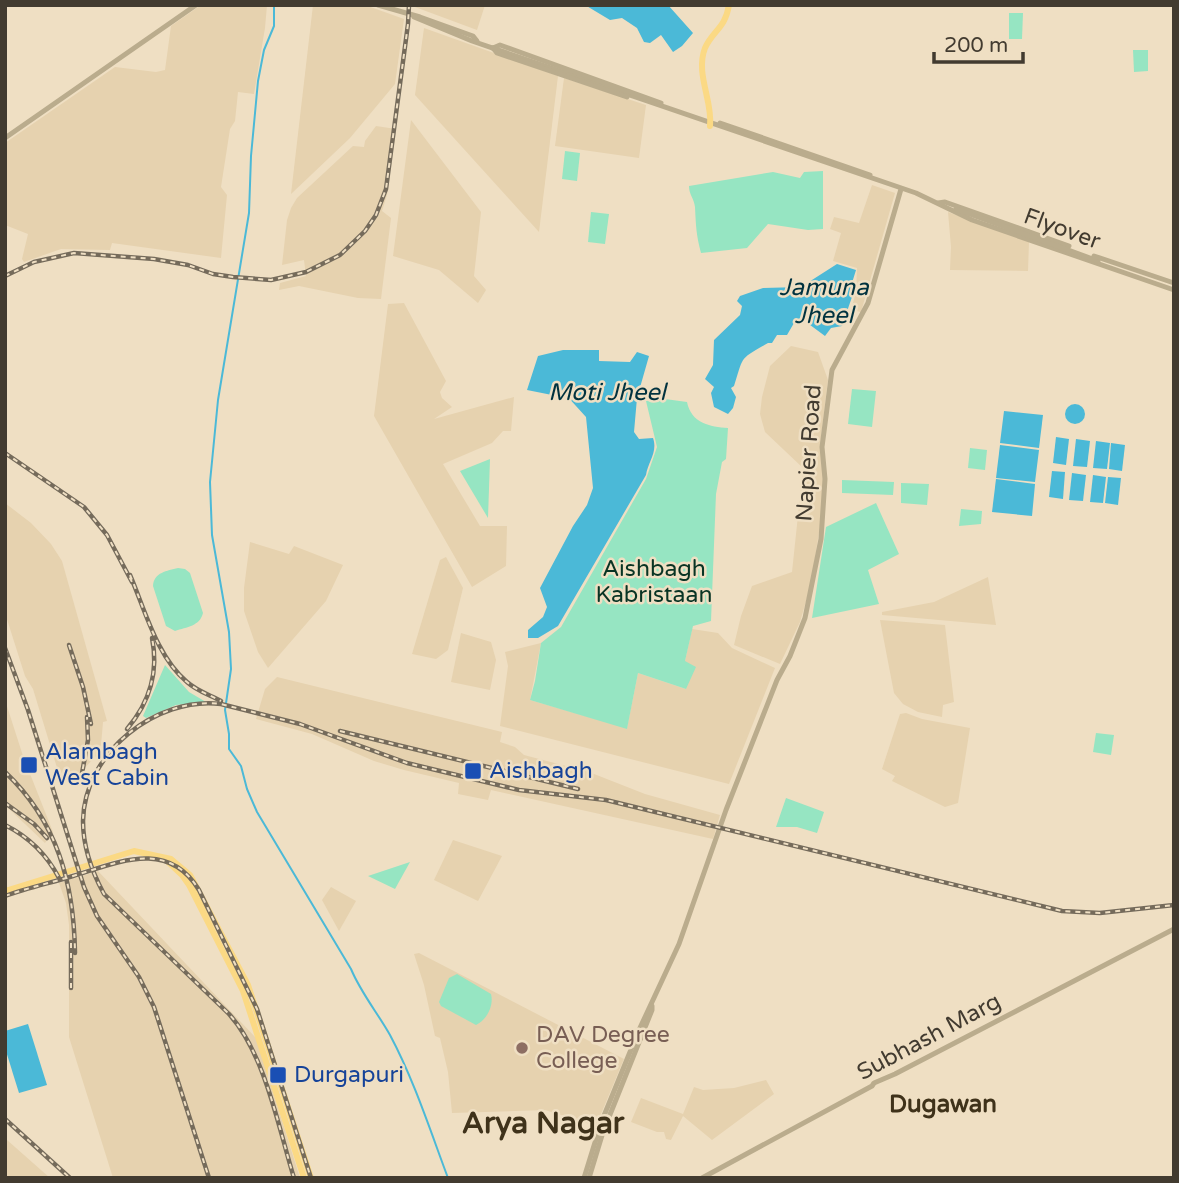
<svg xmlns="http://www.w3.org/2000/svg" width="1179" height="1183" viewBox="0 0 1179 1183" font-family="'Varela Round',sans-serif">
	<style>
		.built { fill: #e6d2af }
		.green { fill: #96e5c2 }
		.water { fill: #4bb9d7 }
		.lines { fill: none; stroke-linecap: round; stroke-linejoin: round }
		.stream { stroke: #4bb9d7; stroke-width: 2 }
		.secondary { stroke: #baac8d; stroke-width: 5 }
		.primary { stroke: #fbd984; stroke-width: 6 }
		.rail-casing { stroke: #756b5b; stroke-width: 4.5 }
		.rail { stroke: #efdfc3; stroke-width: 2; stroke-dasharray: 5; stroke-linecap: butt }
		.transit-dot { fill: #1a4fb4; stroke: #efdfc3; stroke-width: 2.5 }
		.education-dot { fill: #8d6e63; stroke: #efdfc3; stroke-width: 2.5 }
		.labels { text-anchor: middle; dominant-baseline: central; stroke-width: 5; stroke-linejoin: round; paint-order: stroke }
		.street-label { font-size: 23px; fill: #423b30; stroke: #efdfc3 }
		.park-label { font-size: 23px; fill: #083424; stroke: #efdfc3 }
		.transit-label { font-size: 23px; fill: #164399; stroke: #efdfc3; text-anchor: start }
		.education-label { font-size: 23px; fill: #785e54; stroke: #efdfc3; text-anchor: start }
		.water-label { font-size: 24px; font-style: italic; fill: #00323f; stroke: #efdfc3 }
		.neighbourhood-label { font-size: 24px; font-weight: bold; fill: #3f321a; stroke: #efdfc3 }
		.district-label { font-size: 30px; font-weight: bold; fill: #3f321a; stroke: #efdfc3 }
	</style>
	<rect width="100%" height="100%" fill="#efdfc3"/>
	<g class="built">
		<polygon points="201,5 267,5 265,28 254,94 238,92 235,121 230,129 221,187 227,195 221,258 112,243 110,250 61,249 24,262 22,259 28,234 5,225 5,143 115,67 156,72 165,70 171,26"/>
		<polygon points="313,5 365,5 404,19 395,84 350,138 291,194"/>
		<polygon points="415,5 485,5 477,30 415,7"/>
		<polygon points="424,28 558,76 539,232 415,95"/>
		<polygon points="564,78 646,105 639,158 555,146"/>
		<polygon points="411,120 481,212 474,276 486,290 478,303 439,270 393,256"/>
		<polygon points="376,126 396,129 387,195 382,211 391,218 381,299 358,298 299,286 279,290 280,283 306,276 304,260 282,265 287,220 291,208 297,198 353,146 364,147 365,141"/>
		<polygon points="872,185 895,193 861,312 851,310 856,292 857,268 833,261 841,233 830,229 834,217 859,223"/>
		<polygon points="948,212 1029,242 1028,271 950,270 951,247"/>
		<polygon points="404,303 446,381 440,392 442,398 452,407 434,419 514,397 511,431 503,431 492,443 443,464 480,526 507,526 506,566 472,587 374,416 388,304"/>
		<polygon points="791,346 818,352 828,380 820,445 824,479 823,506 811,584 800,622 780,664 734,645 741,616 752,586 792,572 803,468 765,432 760,414 762,397 770,366"/>
		<polygon points="5,503 31,523 51,544 62,561 107,721 103,722 101,745 97,755 77,776 62,784 33,689 25,676 5,613"/>
		<polygon points="250,542 289,554 294,546 343,565 326,601 268,668 258,652 244,611 244,588"/>
		<polygon points="446,557 463,588 448,650 436,659 412,654 440,560"/>
		<polygon points="988,577 996,625 882,615 882,612 934,602"/>
		<polygon points="880,620 945,625 954,702 943,705 942,717 918,712 903,704 894,693"/>
		<polygon points="692,629 718,633 732,648 775,668 729,784 500,726 508,666 505,652 541,643 530,700 627,728 638,673 686,689 685,661"/>
		<polygon points="461,633 491,642 496,660 490,690 451,682"/>
		<polygon points="277,677 502,732 500,742 515,747 524,755 589,772 645,794 720,815 713,839 491,790 488,800 458,794 459,783 404,770 374,761 312,734 256,719 265,689"/>
		<polygon points="5,700 23,756 53,832 45,843 5,805"/>
		<polygon points="906,713 922,719 970,728 958,803 945,807 892,781 895,776 882,769 900,714"/>
		<polygon points="453,840 502,856 478,901 434,880"/>
		<polygon points="98,871 256,1038 300,1178 113,1178 69,1037 69,925 66,903 59,883"/>
		<polygon points="331,887 356,901 339,931 322,900"/>
		<polygon points="419,953 624,1059 596,1126 545,1110 452,1113 448,1072 440,1038 435,1036 424,985 414,954"/>
		<polygon points="766,1080 774,1094 712,1140 683,1116 671,1140 666,1139 664,1132 657,1132 631,1122 641,1098 683,1114 694,1087 703,1090 734,1088"/>
		<polygon points="7,1140 50,1178 5,1178"/>
	</g>
	<g class="green">
		<polygon points="1009,13 1023,13 1022,39 1009,39"/>
		<polygon points="1133,50 1148,50 1148,71 1134,72"/>
		<polygon points="565,151 580,153 577,181 562,179"/>
		<path d="M823,171V229L808,230L768,224L747,248L701,253C696,234 696,226 695,207C694,198 689,195 689,186L773,172L800,178L804,172Z"/>
		<polygon points="591,212 609,214 605,244 588,242"/>
		<polygon points="852,389 876,391 872,427 848,424"/>
		<path d="M665,399L687,402C691,423 710,427 728,428L726,459L722,462L716,494L711,621L693,626L685,661L696,667L686,689L638,673L627,729L530,700L535,681L541,643L561,627L646,479L657,447L646,401Z"/>
		<polygon points="970,448 987,450 985,470 968,468"/>
		<polygon points="490,459 488,518 460,471"/>
		<polygon points="842,480 894,482 893,495 842,493"/>
		<polygon points="901,483 929,484 927,505 901,503"/>
		<polygon points="876,503 899,554 868,570 879,604 812,618 826,527"/>
		<polygon points="961,509 982,511 981,524 959,526"/>
		<path d="M178,568L185,569L190,573L203,613C200,626 187,627 175,631L166,626L153,586C154,572 167,571 178,568Z"/>
		<polygon points="165,665 189,692 206,702 176,705 146,718 143,716"/>
		<polygon points="1096,733 1114,735 1111,755 1093,752"/>
		<polygon points="786,798 824,812 817,833 797,827 776,827"/>
		<polygon points="410,862 395,889 368,876"/>
		<path d="M457,974L491,994C494,1005 487,1020 476,1025L441,1006L439,1002L449,978Z"/>
	</g>
	<g class="water">
		<polygon points="585,5 668,5 693,33 682,46 673,52 661,35 650,43 644,42 637,28 622,18 610,20"/>
		<path d="M837,264L856,270L852,283L853,294L842,326L831,328L825,336L802,319L794,323L787,335H777L772,343H768C738,360 744,356 734,386L731,388L736,397L733,408L728,414L714,407L711,393L714,387L705,379L713,365L714,340L740,315L742,306L737,301L740,296L763,288L801,287Z"/>
		<path d="M563,350H599V361L630,362L637,352L649,356L637,398L634,432L639,439L653,438C658,452 648,462 646,475L558,626L538,638H528V630L543,617L547,607L540,588L573,526L587,505L593,488L586,417L566,395H552L527,390L538,356Z"/>
		<circle cx="1075" cy="414" r="10"/>
		<polygon points="1004,411 1043,415 1039,448 1000,443"/>
		<polygon points="1056,437 1069,439 1066,465 1053,463"/>
		<polygon points="1076,439 1090,441 1087,467 1073,466"/>
		<polygon points="1096,441 1110,443 1107,469 1093,468"/>
		<polygon points="1111,443 1125,445 1122,471 1109,469"/>
		<polygon points="1000,445 1039,450 1035,482 996,478"/>
		<polygon points="1052,471 1065,472 1063,499 1049,497"/>
		<polygon points="1072,473 1086,475 1083,501 1069,500"/>
		<polygon points="1093,475 1106,477 1103,503 1090,502"/>
		<polygon points="1108,477 1121,478 1118,505 1105,503"/>
		<polygon points="996,479 1035,484 1032,516 992,512"/>
		<polygon points="28,1024 47,1085 19,1093 5,1048 5,1031"/>
	</g>
	<g class="lines">
		<path class="stream" d="M274,5V26L264,50L258,81L251,156L249,213L218,400L210,482L212,535L229,632L231,669L225,710L229,734V749L241,766L247,789L257,812L351,969C361,993 377,1012 390,1035C414,1080 430,1130 448,1178"/>
		<g class="secondary">
			<polyline points="378,5 420,17 473,36 477,41"/>
			<polyline points="414,17 472,41 916,193 972,220 1174,290"/>
			<polyline points="493,48 500,45 661,103"/>
			<polyline points="493,48 497,53 627,97"/>
			<polyline points="720,123 870,175"/>
			<polyline points="5,138 196,5"/>
			<polyline points="938,203 945,202 1069,246"/>
			<polyline points="956,209 1098,261"/>
			<polyline points="1094,256 1174,283"/>
			<polyline points="584,1178 601,1123 639,1030 679,944 726,810 777,680 790,656 805,618 821,539 825,479 822,447 832,370 868,303 901,189"/>
			<polyline points="589,1178 603,1132 652,1010 652,1006"/>
			<polyline points="702,1178 872,1086 874,1083 895,1074 1174,929"/>
		</g>
		<g class="primary">
			<path d="M710,126C713,101 695,74 705,48C713,30 725,29 729,5"/>
			<polyline points="165,859 182,875 189,885 243,991 304,1178"/>
			<polyline points="5,891 134,851 171,859 190,875 248,985 311,1178"/>
		</g>
		<g class="rail-casing">
			<g id="rail">
				<polyline points="5,276 34,262 74,253 154,259 188,265 213,274 233,277 271,280 306,272 340,255 365,231 376,215 386,189 408,24 409,5"/>
				<polyline points="5,453 84,507 107,535 132,582"/>
				<path d="M130,575C145,610 157,657 187,682C197,691 210,695 221,701"/>
				<polyline points="69,645 83,687 91,724"/>
				<polyline points="5,648 28,710 84,887 97,916 139,977 154,1007 209,1178"/>
				<path d="M127,729C149,703 159,672 152,638"/>
				<polyline points="340,731 578,789"/>
				<path d="M5,772C57,821 74,883 75,953"/>
				<polyline points="81,779 88,740 87,717"/>
				<polyline points="5,803 34,824 47,838"/>
				<path d="M5,825C29,837 47,855 59,878"/>
				<path d="M5,896C27,888 50,883 73,876C119,862 168,839 199,890L257,1009L311,1178"/>
				<polyline points="71,988 71,942"/>
				<polyline points="5,1119 70,1178"/>
				<path d="M294,1178C278,1126 265,1054 229,1014L104,894C92,872 83,847 83,821C84,753 156,696 221,704L300,724L407,763L519,790L606,800L1062,911L1100,913L1174,905"/>
			</g>
		</g>
		<use href="#rail" class="rail"/>
	</g>
	<g class="transit-dot">
		<rect x="20" y="756" width="18" height="18" rx="3.5"/>
		<rect x="464" y="762" width="18" height="18" rx="3.5"/>
		<rect x="269" y="1066" width="18" height="18" rx="3.5"/>
	</g>
	<circle class="education-dot" cx="522" cy="1048" r="7"/>
	<g class="labels">
		<g class="street-label">
			<text transform="translate(1062 229) rotate(20)">Flyover</text>
			<text transform="translate(809 453) rotate(-86)">Napier Road</text>
			<text transform="translate(929 1037) rotate(-28)">Subhash Marg</text>
		</g>
		<g class="park-label">
			<text x="654" y="569">Aishbagh<tspan x="654" dy="26">Kabristaan</tspan></text>
		</g>
		<g class="transit-label">
			<text x="45" y="752">Alambagh<tspan x="45" dy="26">West Cabin</tspan></text>
			<text x="489" y="771">Aishbagh</text>
			<text x="294" y="1075">Durgapuri</text>
		</g>
		<g class="education-label">
			<text x="536" y="1035">DAV Degree<tspan x="536" dy="26">College</tspan></text>
		</g>
		<g class="water-label">
			<text x="824" y="287">Jamuna<tspan x="824" dy="28">Jheel</tspan></text>
			<text x="607" y="392">Moti Jheel</text>
		</g>
		<g class="neighbourhood-label">
			<text x="943" y="1104">Dugawan</text>
		</g>
		<g class="district-label">
			<text x="543" y="1123">Arya Nagar</text>
		</g>
	</g>
	<rect width="1179" height="1183" fill="none" stroke="#423b30" stroke-width="14"/>
	<path d="M934 52v10h89v-10" fill="none" stroke="#423b30" stroke-width="3.5"/>
	<text x="944" y="52" font-size="21" fill="#423b30" stroke="#efdfc3" stroke-width="5" paint-order="stroke">200 m</text>
</svg>
